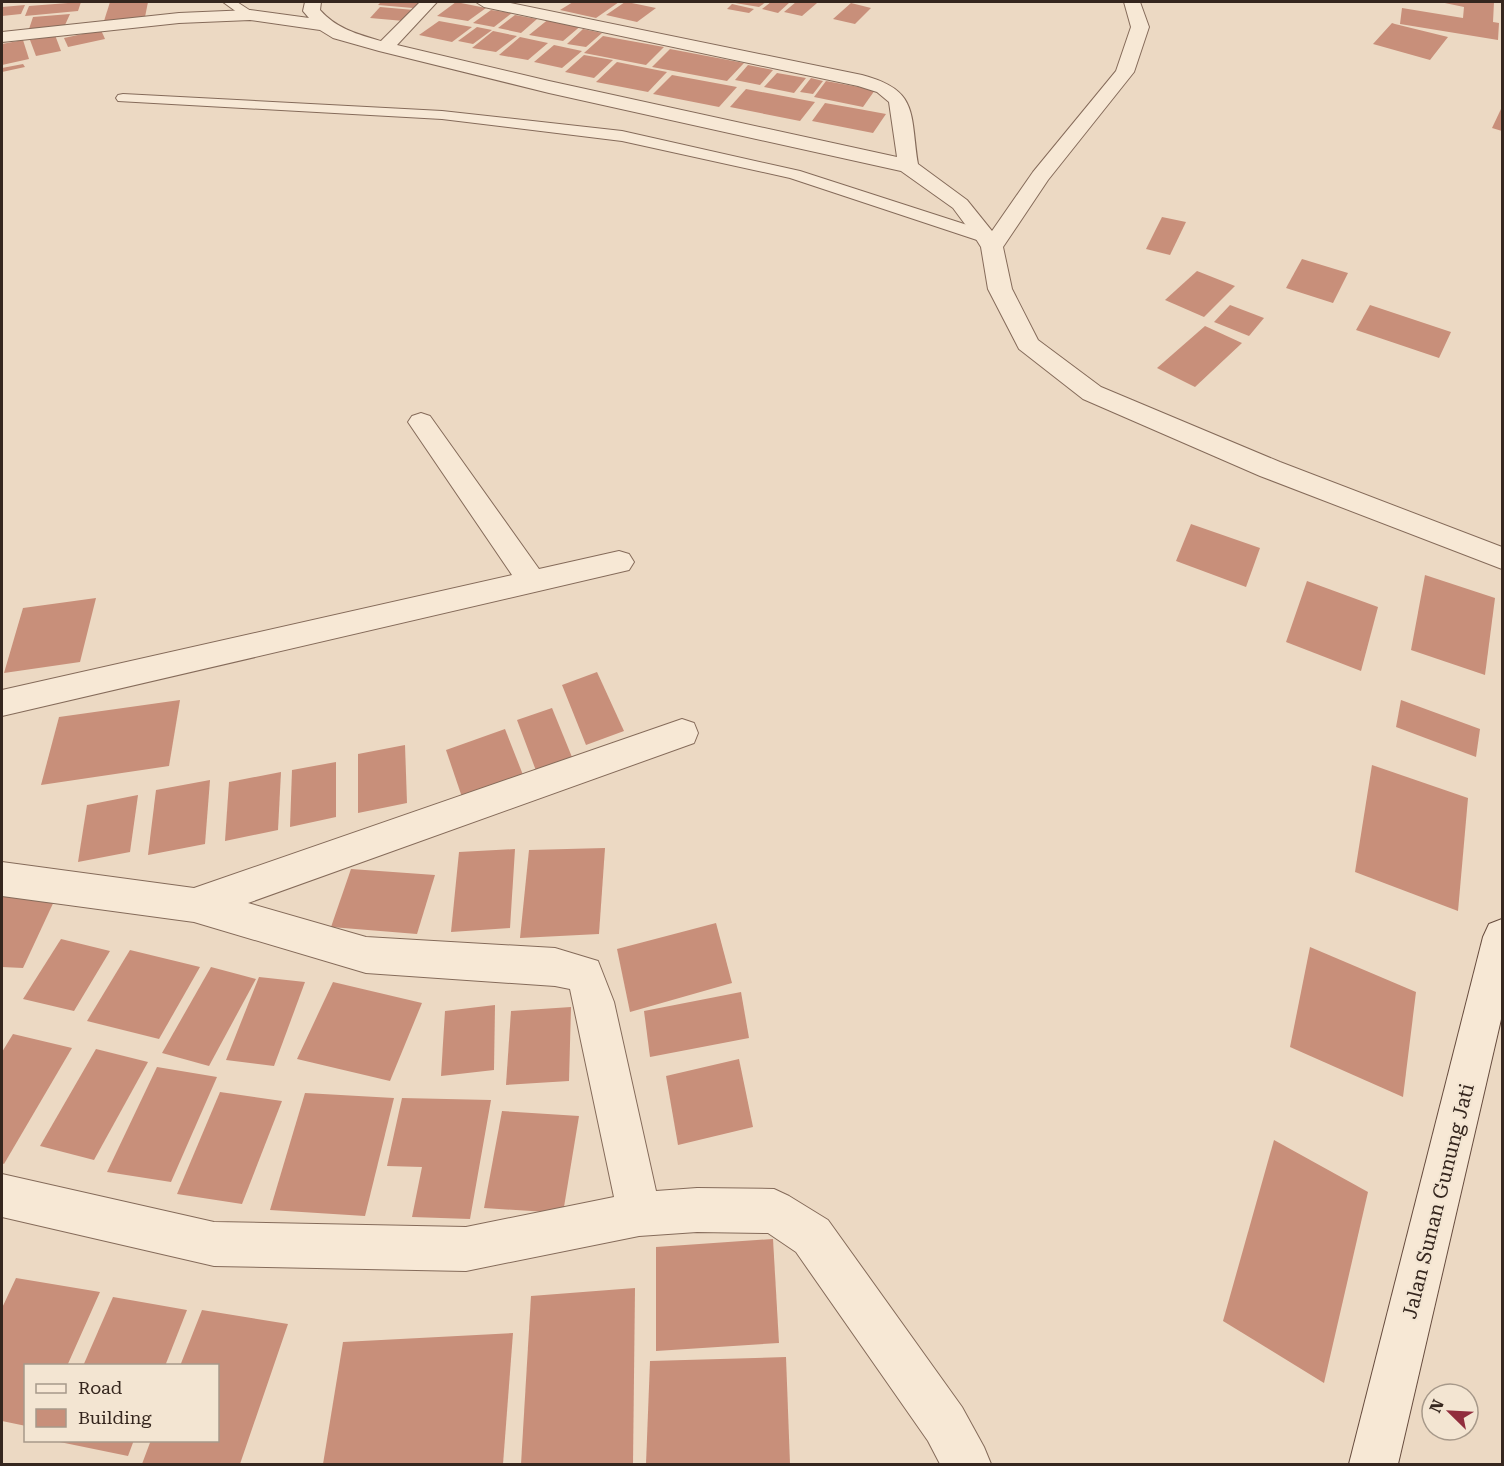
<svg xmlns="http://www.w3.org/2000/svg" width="1504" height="1466" viewBox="0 0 1504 1466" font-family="'Roboto Serif',serif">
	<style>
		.building { fill: #c88f7a }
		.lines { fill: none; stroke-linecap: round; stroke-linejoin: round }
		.lane-casing { stroke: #856b5a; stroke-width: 2 }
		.street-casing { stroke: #856b5a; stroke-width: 2 }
		.secondary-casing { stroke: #674c3e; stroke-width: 2 }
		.lane { fill: #f7e8d5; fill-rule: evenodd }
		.street { fill: #f7e8d5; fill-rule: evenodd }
		.secondary { fill: #f7e8d5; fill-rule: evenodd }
		.labels { text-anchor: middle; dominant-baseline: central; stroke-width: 4.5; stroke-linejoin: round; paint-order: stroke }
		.near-street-label { font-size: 20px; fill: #35261e; stroke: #f3e5d2 }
	</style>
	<rect width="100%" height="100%" fill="#ecd9c3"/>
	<g class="building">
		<polygon points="81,2 78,11 25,16 29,6"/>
		<polygon points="110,2 148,2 145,17 104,21"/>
		<polygon points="381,2 420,2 413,8 378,5"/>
		<polygon points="456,2 486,8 468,21 437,16"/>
		<polygon points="573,2 619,2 596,18 560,10"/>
		<polygon points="625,2 627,2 656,8 637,22 606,15"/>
		<polygon points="771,2 790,2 778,13 762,9"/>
		<polygon points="796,2 809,2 817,3 802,16 784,12"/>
		<polygon points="1440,2 1494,2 1493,22 1499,23 1498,40 1400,24 1402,8 1463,18 1464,7"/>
		<polygon points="735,3 735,2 766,2 759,7"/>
		<polygon points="851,3 871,8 855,24 833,19"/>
		<polygon points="732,4 754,9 749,13 727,9"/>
		<polygon points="25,5 21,14 2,16 2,7"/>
		<polygon points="380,7 414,10 404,21 370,18"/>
		<polygon points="491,10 512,13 494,27 473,23"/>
		<polygon points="70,14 65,25 29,29 33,17"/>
		<polygon points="515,15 537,19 521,33 498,28"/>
		<polygon points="550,18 583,24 563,41 529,35"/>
		<polygon points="439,21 472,27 452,42 419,35"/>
		<polygon points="1392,23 1395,24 1448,37 1430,60 1373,44"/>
		<polygon points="477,27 492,30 473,44 458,41"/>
		<polygon points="583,29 602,33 586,47 567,44"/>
		<polygon points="101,30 105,39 68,47 64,38"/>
		<polygon points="493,31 517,36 496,52 472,48"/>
		<polygon points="55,35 61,51 36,56 30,40"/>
		<polygon points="603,36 664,47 646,65 584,53"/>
		<polygon points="520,37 548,43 528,60 499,55"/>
		<polygon points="23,40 29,59 2,65 2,44"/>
		<polygon points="554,45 582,51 562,68 534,62"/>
		<polygon points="670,49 744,63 727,81 652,67"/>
		<polygon points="584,55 613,60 594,78 565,72"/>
		<polygon points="617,62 667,72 648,92 596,82"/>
		<polygon points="23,64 25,67 2,72 2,68"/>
		<polygon points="748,65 773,70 760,85 735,80"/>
		<polygon points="777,73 806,78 794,93 764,87"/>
		<polygon points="672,75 737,87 719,107 653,94"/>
		<polygon points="811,78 823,81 813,94 800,92"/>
		<polygon points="826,81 875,90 863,107 814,97"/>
		<polygon points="746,89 815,102 800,121 730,107"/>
		<polygon points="825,103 859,109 886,114 873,133 812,121"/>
		<polygon points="1501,109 1502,109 1502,131 1492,128"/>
		<polygon points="1162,217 1186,222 1170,255 1146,249"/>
		<polygon points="1302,259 1348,273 1333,303 1286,288"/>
		<polygon points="1197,271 1235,286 1204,317 1165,300"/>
		<polygon points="1230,305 1264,318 1249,336 1214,322"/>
		<polygon points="1370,305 1451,332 1439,358 1356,330"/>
		<polygon points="1205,326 1242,343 1195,387 1157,368"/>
		<polygon points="1191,524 1260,548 1246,587 1176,561"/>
		<polygon points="1425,575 1495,598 1485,675 1411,650"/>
		<polygon points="1307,581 1378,607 1361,671 1286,642"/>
		<polygon points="96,598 80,662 4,673 23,608"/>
		<polygon points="597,672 624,731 586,745 562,685"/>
		<polygon points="180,700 169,766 41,785 59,717"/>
		<polygon points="1401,700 1480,729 1476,757 1396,727"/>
		<polygon points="552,708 574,762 538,776 517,720"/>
		<polygon points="505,729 525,780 464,803 446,750"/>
		<polygon points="405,745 407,803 358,813 358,754"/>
		<polygon points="336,762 336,817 290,827 292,770"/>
		<polygon points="1372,765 1468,798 1458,911 1355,872"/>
		<polygon points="281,772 278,830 225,841 229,782"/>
		<polygon points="210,780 205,844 148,855 156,790"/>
		<polygon points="138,795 130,852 78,862 87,805"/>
		<polygon points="605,848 599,934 520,938 529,850"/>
		<polygon points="515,849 510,928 451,932 459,852"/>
		<polygon points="351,869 435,875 417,934 331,927"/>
		<polygon points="2,895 56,897 23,968 2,967"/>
		<polygon points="716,923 732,983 630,1012 617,949"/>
		<polygon points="61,939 110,951 74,1011 23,999"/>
		<polygon points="1310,947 1416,992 1403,1097 1290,1047"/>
		<polygon points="130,950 200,967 159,1039 87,1021"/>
		<polygon points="211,967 256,979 209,1066 162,1053"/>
		<polygon points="259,977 305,982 274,1066 226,1060"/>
		<polygon points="333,982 422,1003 390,1081 297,1059"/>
		<polygon points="741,992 749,1038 650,1057 644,1011"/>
		<polygon points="495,1005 494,1070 441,1076 445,1011"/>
		<polygon points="571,1007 569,1081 506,1085 511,1011"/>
		<polygon points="13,1034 72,1048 4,1164 2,1163 2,1052"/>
		<polygon points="96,1049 148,1062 94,1160 40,1146"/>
		<polygon points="739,1059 753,1127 678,1145 666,1076"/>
		<polygon points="157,1067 217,1077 171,1182 107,1172"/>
		<polygon points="220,1092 282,1101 242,1204 177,1194"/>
		<polygon points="305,1093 394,1098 365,1216 270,1210"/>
		<polygon points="402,1098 491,1100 470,1219 412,1217 422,1167 387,1166"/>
		<polygon points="502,1111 579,1116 563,1213 484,1208"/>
		<polygon points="1274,1140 1368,1192 1324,1383 1223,1321"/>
		<polygon points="773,1239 779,1343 656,1351 656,1247"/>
		<polygon points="16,1278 100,1292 67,1366 26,1366 26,1426 2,1421 2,1308"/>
		<polygon points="635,1288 633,1464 521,1464 531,1296"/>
		<polygon points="113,1297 187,1310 165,1366 83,1366"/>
		<polygon points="202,1310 288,1324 240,1464 142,1464 151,1440 218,1440 218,1366 180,1366"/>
		<polygon points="513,1333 503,1464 323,1464 343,1342"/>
		<polygon points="786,1357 790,1464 646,1464 650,1361"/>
		<polygon points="50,1440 134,1440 128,1456"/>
	</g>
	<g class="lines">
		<g class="lane-casing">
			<g id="lane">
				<polygon points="223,2 237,2 257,15 255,18 245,18"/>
				<polygon points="123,94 442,111 622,131 800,171 992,233 994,237 992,241 980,241 790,178 622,141 442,119 118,101 116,98 118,95"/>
			</g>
		</g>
		<g class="street-casing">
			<g id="street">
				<path d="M305,2H321L320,10C337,29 357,34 381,41L420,2H437L397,45L549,81L897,157L889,102L877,92L858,86L484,7L476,2H506L862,75C919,90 910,113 918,164L967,200L992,231L1033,172L1116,71L1131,27L1124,2H1140L1149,27L1134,72L1048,180L1003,247L1012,289L1038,340L1101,387L1280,462L1502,547V569L1260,476L1083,399L1019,349L988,289L981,247L976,239L953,208L901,171L549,93L379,51L333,38L320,30L250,20L179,23L2,42V32L179,13L250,10L309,18L303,11Z"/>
				<polygon points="421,413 430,416 539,569 619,551 629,554 634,562 629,570 2,716 2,690 512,575 408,422 412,416"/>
				<polygon points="682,719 694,723 698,733 694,743 248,903 366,937 555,948 598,961 614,1002 656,1191 697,1188 774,1189 789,1196 828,1220 962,1407 984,1447 991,1464 940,1464 928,1441 796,1252 768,1233 697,1232 639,1236 466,1271 214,1266 2,1217 2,1174 214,1222 466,1227 614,1197 570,989 555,986 366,973 194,922 2,896 2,862 194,888"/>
			</g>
		</g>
		<g class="secondary-casing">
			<polygon id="secondary" points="1502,919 1502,1015 1398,1464 1349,1464 1483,937 1489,924"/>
		</g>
		<use href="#lane" class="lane"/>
		<use href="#street" class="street"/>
		<use href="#secondary" class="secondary"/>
	</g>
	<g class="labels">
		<g class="near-street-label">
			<text transform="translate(1438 1201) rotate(-76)">Jalan Sunan Gunung Jati</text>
		</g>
	</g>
	<rect width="1504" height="1466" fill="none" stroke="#35261e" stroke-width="6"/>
	<rect x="24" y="1364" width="195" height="78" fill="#f3e5d2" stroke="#a7998a" stroke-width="1.5"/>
	<rect x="36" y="1384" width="30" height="9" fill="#f7e8d5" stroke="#a7998a" stroke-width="1.5"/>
	<text x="78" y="1394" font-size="18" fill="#35261e">Road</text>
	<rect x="36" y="1409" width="30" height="18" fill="#c88f7a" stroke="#a7998a" stroke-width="1.5"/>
	<text x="78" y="1424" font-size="18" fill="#35261e">Building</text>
	<g transform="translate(1450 1412) rotate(294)"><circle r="28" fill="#f3e5d2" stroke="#a7998a" stroke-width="1.5"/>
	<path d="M0-4.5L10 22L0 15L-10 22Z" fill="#912d3d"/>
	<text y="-9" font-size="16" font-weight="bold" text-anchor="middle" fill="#35261e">N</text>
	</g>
</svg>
